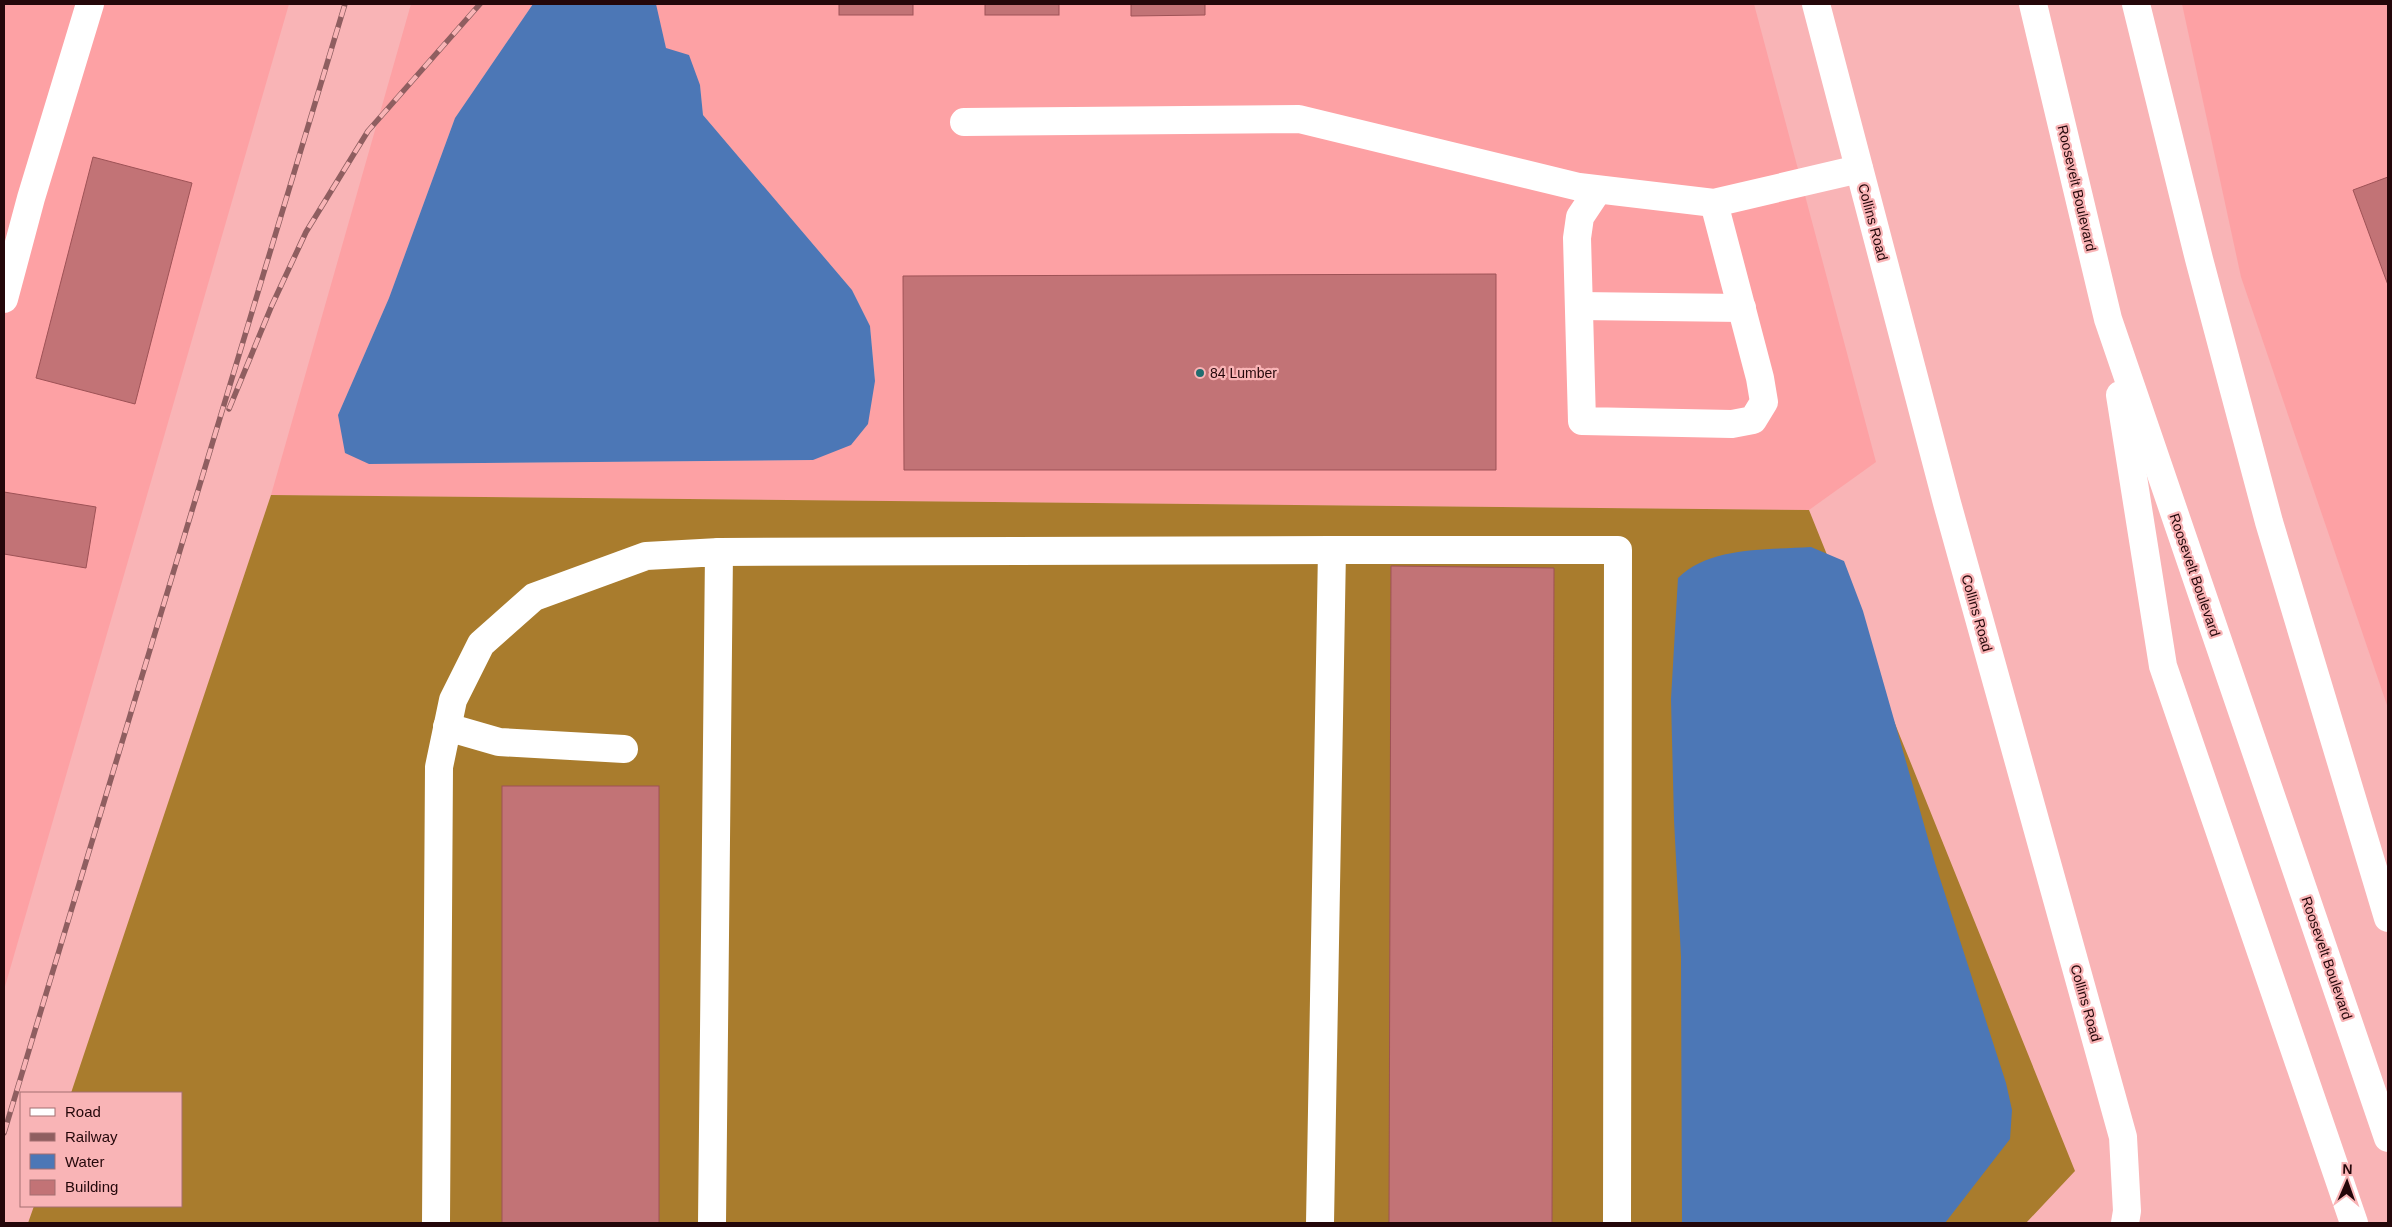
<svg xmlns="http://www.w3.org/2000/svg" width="2392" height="1227" viewBox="0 0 2392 1227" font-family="Helvetica,sans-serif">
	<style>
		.built { fill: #fda1a4 }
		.forest { fill: #a97c2d }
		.water { fill: #4c77b6 }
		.building { fill: #c27376; stroke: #9e5256 }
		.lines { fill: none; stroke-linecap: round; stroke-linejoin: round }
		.minor { stroke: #fff; stroke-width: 28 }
		.highway { stroke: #fff; stroke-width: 28 }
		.rail-casing { stroke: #8f5e60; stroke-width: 5.5 }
		.rail { stroke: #f9b4b6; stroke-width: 4; stroke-dasharray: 11; stroke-linecap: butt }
		.poi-dot { fill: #216d6f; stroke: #f9b4b6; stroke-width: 2 }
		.labels { text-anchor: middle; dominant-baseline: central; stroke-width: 4.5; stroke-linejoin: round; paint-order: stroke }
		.street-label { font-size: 14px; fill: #24070a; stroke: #f9b4b6 }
		.poi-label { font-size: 14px; fill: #24070a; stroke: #f9b4b6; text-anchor: start }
	</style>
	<rect width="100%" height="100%" fill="#f9b4b6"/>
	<g class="built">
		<polygon points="4,4 289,4 4,990"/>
		<polygon points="411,4 533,4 455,118 389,298 338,415 369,464 813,460 875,381 870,326 852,290 703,115 700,85 666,48 655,4 1754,4 1876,462 1809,510 271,495"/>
		<polygon points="2182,4 2388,4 2388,708 2241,277"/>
	</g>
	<polygon class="forest" points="271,495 1809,510 2075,1171 2026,1223 28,1223 34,1206 181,1206 181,1093 71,1093"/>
	<g class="water">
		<polygon points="533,4 656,4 666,48 689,55 700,85 703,115 852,290 870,326 875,381 868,424 851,445 813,460 369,464 345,453 338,415 389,298 455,118"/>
		<path d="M1811,547L1844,561L1863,611L1935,863L2006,1083L2012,1110L2010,1139L1945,1223H1682L1681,957L1674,820L1671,699L1678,578C1710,546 1768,550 1811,547Z"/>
	</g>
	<g class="building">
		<rect x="839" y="4" width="74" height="11"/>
		<rect x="985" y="4" width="74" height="11"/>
		<polygon points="1131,4 1205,4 1205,15 1131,16"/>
		<polygon points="93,157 192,183 135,404 36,378"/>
		<polygon points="2388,177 2388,285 2353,190"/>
		<polygon points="1496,274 1496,470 904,470 903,276"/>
		<polygon points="4,492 96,507 86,568 4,554"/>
		<polygon points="1391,566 1554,568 1552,1223 1389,1223"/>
		<rect x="502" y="786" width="157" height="437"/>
	</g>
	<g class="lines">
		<g class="minor">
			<polyline points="1816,4 1947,503 2123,1137 2127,1211 2125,1223"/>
			<polyline points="964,122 1299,119 1579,187 1714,203 1859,169"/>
			<polyline points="1598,190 1580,217 1577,238 1582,421 1732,424 1753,420 1764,402 1760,378 1714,203"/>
			<polyline points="4,299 31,198 90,4"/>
			<polyline points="1579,306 1742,308"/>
			<polyline points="719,552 1332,550"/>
			<polyline points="447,727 499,742 624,749"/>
			<polyline points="436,1223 439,767 453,700 481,644 534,597 646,556 719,552 712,1223"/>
			<polyline points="1320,1223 1332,550 1618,550 1617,1223"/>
		</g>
		<g class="highway">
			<polyline points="2033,4 2108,319 2388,1138"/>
			<polyline points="2136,4 2199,259 2269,522 2388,918"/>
			<polyline points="2120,395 2163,666 2354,1223"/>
		</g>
		<g class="rail-casing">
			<g id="rail">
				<polyline points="229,409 272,305 306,232 368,131 480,4"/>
				<polyline points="4,1133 345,4"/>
			</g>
		</g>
		<use href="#rail" class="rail"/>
	</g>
	<circle class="poi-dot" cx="1200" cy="373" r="5"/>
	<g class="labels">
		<g class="street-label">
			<text transform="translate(2077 188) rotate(77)">Roosevelt Boulevard</text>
			<text transform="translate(1873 222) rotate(75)">Collins Road</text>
			<text transform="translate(2195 575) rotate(71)">Roosevelt Boulevard</text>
			<text transform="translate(1977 613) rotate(74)">Collins Road</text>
			<text transform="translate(2327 958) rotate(71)">Roosevelt Boulevard</text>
			<text transform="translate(2086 1003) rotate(74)">Collins Road</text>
		</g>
		<g class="poi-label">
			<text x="1210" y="373">84 Lumber</text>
		</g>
	</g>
	<rect width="2392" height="1227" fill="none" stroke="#24070a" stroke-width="10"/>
	<rect x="20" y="1092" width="162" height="115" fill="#f9b4b6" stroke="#a46f71"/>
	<rect x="30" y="1108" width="25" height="8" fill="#ffffff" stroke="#a46f71"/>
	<text x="65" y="1117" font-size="15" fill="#24070a">Road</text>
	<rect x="30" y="1133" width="25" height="8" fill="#8f5e60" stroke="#a46f71"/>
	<text x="65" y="1142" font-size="15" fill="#24070a">Railway</text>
	<rect x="30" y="1154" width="25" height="15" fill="#4c77b6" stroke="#a46f71"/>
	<text x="65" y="1167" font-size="15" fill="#24070a">Water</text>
	<rect x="30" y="1180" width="25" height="15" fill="#c27376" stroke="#a46f71"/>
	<text x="65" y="1192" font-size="15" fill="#24070a">Building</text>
	<g transform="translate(2347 1182) rotate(2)" stroke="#f9b4b6" stroke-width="4" paint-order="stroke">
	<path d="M0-4L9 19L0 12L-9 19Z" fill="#24070a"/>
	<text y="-8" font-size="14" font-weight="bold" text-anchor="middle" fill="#24070a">N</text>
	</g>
</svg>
